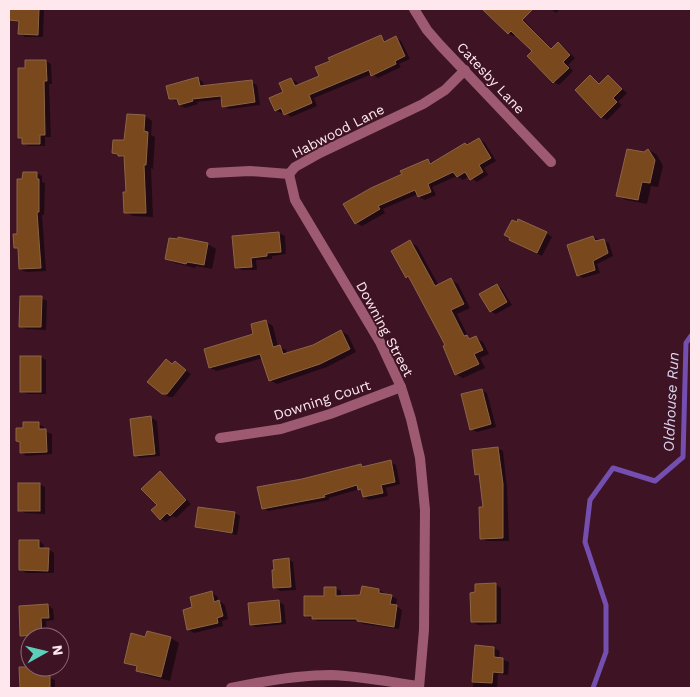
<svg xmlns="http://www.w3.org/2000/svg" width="700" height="697" viewBox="0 0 700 697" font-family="'Work Sans',sans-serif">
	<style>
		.shadow { fill: #0007 }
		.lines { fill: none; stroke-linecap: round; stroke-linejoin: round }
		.stream { stroke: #744faf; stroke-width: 5 }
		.building { fill: #79481c; stroke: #8c6546 }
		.minor { stroke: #9e5a71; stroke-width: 10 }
		.labels { text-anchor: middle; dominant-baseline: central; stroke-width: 4; stroke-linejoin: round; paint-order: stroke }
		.street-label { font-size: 14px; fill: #fee7ed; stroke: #3e1424 }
		.water-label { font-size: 15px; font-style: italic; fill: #dad2ec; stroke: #3e1424 }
	</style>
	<rect width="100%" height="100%" fill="#3e1424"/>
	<g class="shadow">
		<polygon points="25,9 44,9 43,37 25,37 20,33 20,22 16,20"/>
		<polygon points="483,9 513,9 552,49 559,43 564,47 575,58 568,65 573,71 559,85 554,82 534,51 516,34 514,36 508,33"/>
		<polygon points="551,9 560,9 556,13"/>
		<polygon points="380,36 387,42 396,38 401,41 410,59 399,64 401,67 378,78 372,74 314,98 317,106 291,117 284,112 281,113 276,110 291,79 297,82 299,86 320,77"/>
		<polygon points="46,61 51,64 52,84 49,84 51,137 45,137 45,146 29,146 23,143 23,140 19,138 26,69"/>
		<polygon points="591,76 600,84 608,76 627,93 618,102 622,105 607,120 601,117"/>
		<polygon points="197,78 203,82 204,87 251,82 257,85 260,105 229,109 224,106 223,99 197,102 198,104 185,108 180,105 179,102 171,99"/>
		<polygon points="145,116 152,121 151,135 155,137 153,169 151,168 153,217 133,216 126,212 127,193 125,159 113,152 125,142"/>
		<polygon points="479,139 485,143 496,161 484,168 488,175 477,182 469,176 463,180 457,176 432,187 436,195 425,200 419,197 418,194 383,209 385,213 362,226 356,223 403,174 428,160 433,163 465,144 468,146"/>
		<polygon points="649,150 657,155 663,166 658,187 651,186 647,204 626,200 617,195 644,153"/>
		<polygon points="37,173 42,176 42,182 45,183 44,215 42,215 46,271 26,272 20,269 19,250 15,247 18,235 24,180"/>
		<polygon points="279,233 285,236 286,254 272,256 272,259 256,260 257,270 242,270 236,267"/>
		<polygon points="546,233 552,237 542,256 516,243"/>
		<polygon points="593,237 609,243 613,256 597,264 600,273 583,278 578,275"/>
		<polygon points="179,239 208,244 216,249 212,269 196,266 195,268 175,263 166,258"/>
		<polygon points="410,242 417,246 439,286 451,280 458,284 470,308 457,314 469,338 472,339 476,338 483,342 489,354 480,358 485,368 463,378 456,374 446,346 411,279 406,277"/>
		<polygon points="497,285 502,289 512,305 496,314 490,311"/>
		<polygon points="41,298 47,301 46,330 26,329 20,326"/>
		<polygon points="266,322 273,326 278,347 286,350 288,354 313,346 341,331 348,335 356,352 327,367 277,384 270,380 263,358 217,371 210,368 255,335"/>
		<polygon points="41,357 46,360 46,394 27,394 21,391"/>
		<polygon points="173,365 180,366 191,374 173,397 169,397 163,393"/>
		<polygon points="481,390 487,393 496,427 477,432 471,429"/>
		<polygon points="151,418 157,421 160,456 140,458 135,455"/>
		<polygon points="38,424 44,427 44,431 52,434 52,454 26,456 21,452 21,443 17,441 24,430"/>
		<polygon points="498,448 503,451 507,488 509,541 486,541 481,538 485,508 481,476 476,474"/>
		<polygon points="390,462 396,465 400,484 386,488 388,496 369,500 364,497 363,491 360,489 329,498 329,500 268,511 263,508 303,481 361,466 364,468"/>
		<polygon points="160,473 165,476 191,504 176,518 173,516 166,522 161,519 158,505"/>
		<polygon points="39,484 45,487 45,514 25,513 20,510"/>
		<polygon points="199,508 235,513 240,516 237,535 202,529 196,526"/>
		<polygon points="39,541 44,545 44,549 48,549 54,553 54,573 26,573 20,569"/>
		<polygon points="288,559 293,562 296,590 280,591 275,588 276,571"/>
		<polygon points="495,584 501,588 501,624 478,625 472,621"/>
		<polygon points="336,588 341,591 341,597 361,596 363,588 379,590 385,593 384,595 391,596 397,599 396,606 402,610 399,629 363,624 359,621 318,621 305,616"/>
		<polygon points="212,593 217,596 219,601 225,605 228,619 222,621 223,626 194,633 189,630 194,608"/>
		<polygon points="278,601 284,605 286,624 256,627 251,624"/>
		<polygon points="48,605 53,609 54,620 46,621 47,637 27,638 21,635"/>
		<polygon points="146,638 171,638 179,643 170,681 146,675 138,670 138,668 125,662"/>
		<polygon points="476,646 494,648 500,651 499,658 509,662 508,675 498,674 497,688 473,688"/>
		<polygon points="21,668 40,668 46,671 46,677 55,680 55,688 21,688"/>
	</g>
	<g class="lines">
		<polyline class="stream" points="593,688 606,652 606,605 585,542 590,500 613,468 655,481 683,457 686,343 691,336"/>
	</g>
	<g class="building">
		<polygon points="9,9 39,9 38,35 18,34 19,21 9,20"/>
		<polygon points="482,9 533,9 522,20 551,49 558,42 570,55 563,62 569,68 553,83 527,56 532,51 511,31 508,34"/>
		<polygon points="381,35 384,42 396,36 405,56 395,61 396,64 371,76 369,70 309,95 312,103 284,115 281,108 275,111 269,98 283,92 279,83 291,78 295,86 319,76 315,67 330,61 328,58"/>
		<polygon points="25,60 46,60 47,81 44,81 45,135 40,135 40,144 22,144 22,138 18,138 18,68 25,68"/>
		<polygon points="590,75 599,84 608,75 622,89 613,98 617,102 601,118 575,90"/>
		<polygon points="198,77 200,86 252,80 255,102 222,107 221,96 192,99 193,101 179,105 177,99 169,99 166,86"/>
		<polygon points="127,114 145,115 144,131 148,132 146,165 144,165 146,213 124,213 123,192 126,192 124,156 118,156 118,154 112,153 113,140 124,140"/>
		<polygon points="479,138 491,158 479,165 483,172 470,180 465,172 457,177 453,172 428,184 431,192 418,197 415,190 378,206 380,209 355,224 343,204 371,188 402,174 400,171 428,159 430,164 465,143 467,145"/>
		<polygon points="627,149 644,152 648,149 655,160 650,183 642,182 638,200 616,196"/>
		<polygon points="23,172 37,172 37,179 39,179 39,212 37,212 41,268 19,269 18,248 14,248 13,234 17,234 17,179 22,179"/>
		<polygon points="518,219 547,232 537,253 509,240 510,238 504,235 512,220 517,222"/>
		<polygon points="279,232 281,252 267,253 267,256 251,258 252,267 235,268 232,236"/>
		<polygon points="593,236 595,241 604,239 608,253 593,261 595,270 577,276 567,245"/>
		<polygon points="178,237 208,243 204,265 187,262 186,264 165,259 169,238 178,239"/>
		<polygon points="410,240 435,286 451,278 464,304 451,310 464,336 467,335 469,339 476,336 483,350 474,354 479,364 455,375 443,346 445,345 411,281 408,276 406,278 391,251"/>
		<polygon points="497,284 507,302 490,312 479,294"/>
		<polygon points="20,296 42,296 41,327 19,327"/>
		<polygon points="266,320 273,347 280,345 283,354 313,345 341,330 350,349 320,364 269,381 260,354 209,368 204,349 253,334 251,324"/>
		<rect x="20" y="356" width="21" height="36"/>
		<polygon points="166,359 172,364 175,361 186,370 167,394 162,394 147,382"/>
		<polygon points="482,389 491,424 470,430 461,394"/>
		<polygon points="151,416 155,454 134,456 130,419"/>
		<polygon points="23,422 39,422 39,429 46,429 47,452 20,453 20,442 16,441 16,428 23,428"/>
		<polygon points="498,447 503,484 503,538 480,539 479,507 483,507 479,474 475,475 472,450"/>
		<polygon points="391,460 395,482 381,485 383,493 363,497 361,489 358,490 357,485 324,495 325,497 262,509 257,487 302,479 361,464 362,467"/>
		<polygon points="160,471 186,500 170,516 167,513 160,520 151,510 157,505 141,489"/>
		<rect x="18" y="483" width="22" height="28"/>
		<polygon points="198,507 235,512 232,533 195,527"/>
		<polygon points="19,540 39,540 39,548 49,548 48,571 19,570"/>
		<polygon points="289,558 291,587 273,588 272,570 274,570 273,560"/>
		<polygon points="496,583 496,622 471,622 470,593 475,592 475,584"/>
		<polygon points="362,586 379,589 379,593 392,595 390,604 397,605 394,627 357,621 357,619 312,619 312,616 304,616 304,596 324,596 324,587 336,587 336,596 360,595"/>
		<polygon points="212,591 214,602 219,600 223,616 217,618 218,623 187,630 183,610 192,607 190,597"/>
		<polygon points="279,600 281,622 250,625 248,603"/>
		<polygon points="48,604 49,618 41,618 42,635 20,636 19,606"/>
		<polygon points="147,631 171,637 161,677 136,671 137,666 124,663 131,633 145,637"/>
		<polygon points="475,645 494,647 494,657 503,658 503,673 493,672 492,683 472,682"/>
		<polygon points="19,667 41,667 41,676 50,675 50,688 20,688"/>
	</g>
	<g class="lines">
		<g class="minor">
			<polyline points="414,9 427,30 440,45 551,162"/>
			<polyline points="211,173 250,171 289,174"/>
			<polyline points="289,174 295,200 380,342 401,387 411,419 420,458 425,510 424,630 419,688"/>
			<polyline points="289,174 295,167 320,153 423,104 445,90 465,70"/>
			<polyline points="220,438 281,429 330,414 401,387"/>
			<path d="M231,688C264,681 297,675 331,675C360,676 390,682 419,686"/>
		</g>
	</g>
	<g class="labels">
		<g class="street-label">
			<text transform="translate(491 78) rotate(47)">Catesby Lane</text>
			<text transform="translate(338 131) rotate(-27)">Habwood Lane</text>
			<text transform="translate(385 329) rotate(62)">Downing Street</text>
			<text transform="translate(322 400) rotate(-18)">Downing Court</text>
		</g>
		<g class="water-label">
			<text transform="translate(671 402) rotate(-87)">Oldhouse Run</text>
		</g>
	</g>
	<rect width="700" height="697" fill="none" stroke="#fee7ed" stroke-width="20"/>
	<g transform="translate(45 652) rotate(82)"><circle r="24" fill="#3e1424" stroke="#8b6874"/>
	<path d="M0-4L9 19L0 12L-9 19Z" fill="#5dceb9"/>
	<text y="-8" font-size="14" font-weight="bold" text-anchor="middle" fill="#fee7ed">N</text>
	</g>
</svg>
